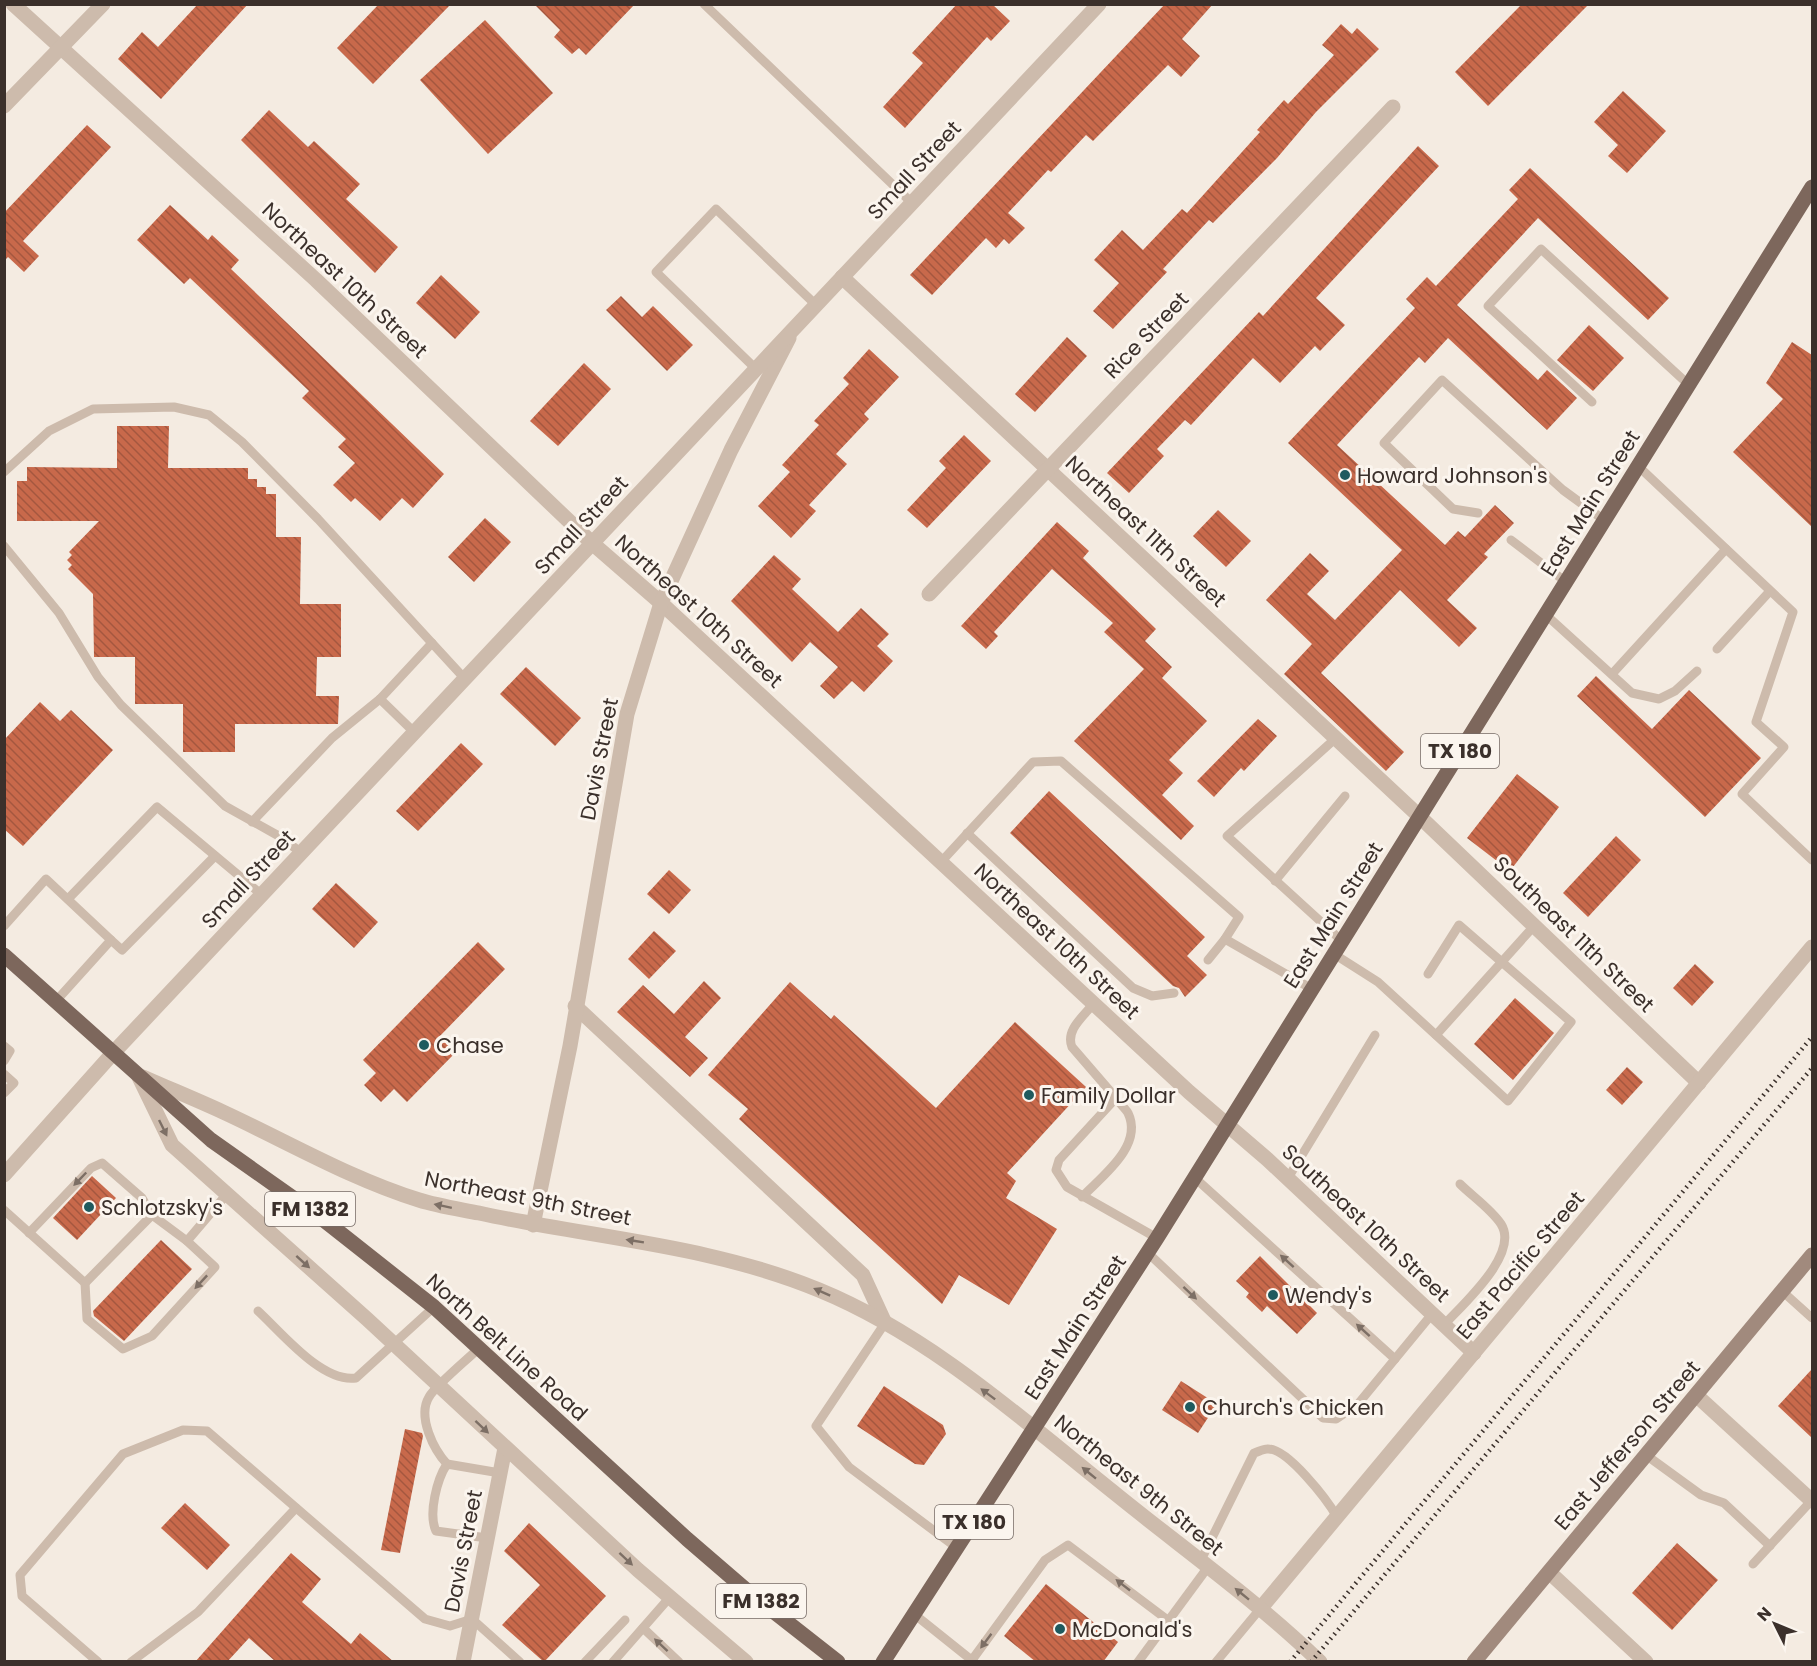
<svg xmlns="http://www.w3.org/2000/svg" width="1817" height="1666" viewBox="0 0 1817 1666" font-family="Poppins,sans-serif">
	<style>
		.building { fill: url(#building-back-hatch) }
		.lines { fill: none; stroke-linecap: round; stroke-linejoin: round }
		.service { stroke: #cdbbac; stroke-width: 9 }
		.minor { stroke: #cdbbac; stroke-width: 15 }
		.tertiary { stroke: #cdbbac; stroke-width: 15 }
		.secondary { stroke: #a18a7d; stroke-width: 15 }
		.primary { stroke: #7d675c; stroke-width: 15 }
		.rail { stroke: #3b302b; stroke-width: 4.5; stroke-dasharray: 1.5 4.5; stroke-linecap: butt }
		.oneway { fill: #7d6f65 }
		.poi-dot { fill: #1f5a5e; stroke: #fbf5ee; stroke-width: 2 }
		.labels { text-anchor: middle; dominant-baseline: central; stroke-width: 6; stroke-linejoin: round; paint-order: stroke }
		.shield { fill: #fbf5ee; stroke: #756b66; stroke-width: 1.5 }
		.shield-label { font-size: 20px; font-weight: bold; fill: #3b302b }
		.street-label { font-size: 21px; fill: #3b302b; stroke: #fbf5ee }
		.poi-label { font-size: 21px; fill: #3b302b; stroke: #fbf5ee; text-anchor: start }
	</style>
	<defs>
		<pattern id="building-back-hatch" width="6" height="6" patternUnits="userSpaceOnUse" patternTransform="scale(1.5)"><rect width="6" height="6" fill="#c8694b"/><path d="M-1 5l2 2M0 0l6 6M5-1l2 2" fill="none" stroke="#a4573f"/></pattern>
	</defs>
	<rect width="100%" height="100%" fill="#f4ebe1"/>
	<g class="building">
		<polygon points="198,4 248,4 161,99 118,59 142,32 158,47"/>
		<polygon points="379,4 451,4 373,84 337,48"/>
		<polygon points="534,4 635,4 586,55 579,48 572,54 554,37 560,30"/>
		<polygon points="957,4 992,4 1010,21 991,41 987,37 905,128 883,107 923,63 912,53"/>
		<polygon points="1165,4 1213,4 1182,39 1200,56 1181,77 1168,65 1093,141 1086,135 1051,172 1048,170 1008,213 1025,228 1009,244 1004,239 996,248 986,238 932,295 910,275"/>
		<polygon points="1522,4 1589,4 1488,106 1455,72"/>
		<polygon points="485,20 553,93 488,154 420,80"/>
		<polygon points="1341,24 1352,34 1357,28 1379,49 1316,112 1277,158 1213,223 1209,220 1163,269 1167,272 1113,329 1093,311 1119,283 1094,260 1122,230 1143,250 1182,209 1187,213 1260,132 1257,130 1284,100 1288,104 1334,55 1322,45"/>
		<polygon points="1623,91 1666,131 1627,173 1608,156 1618,145 1594,122"/>
		<polygon points="269,110 308,147 314,141 360,184 346,199 398,247 375,273 241,140"/>
		<polygon points="87,125 111,147 23,241 39,256 24,272 8,257 4,261 4,213"/>
		<polygon points="1418,146 1439,166 1316,298 1345,325 1320,351 1315,346 1280,383 1253,358 1191,425 1185,420 1157,449 1164,456 1129,493 1107,473 1259,312 1263,316"/>
		<polygon points="1530,168 1669,298 1648,320 1538,218 1457,305 1538,380 1547,370 1577,398 1547,430 1448,338 1425,363 1419,357 1337,445 1445,545 1458,531 1465,537 1495,505 1514,523 1484,554 1488,557 1447,600 1477,628 1459,647 1400,590 1321,673 1404,752 1386,771 1284,674 1312,644 1266,600 1310,553 1329,571 1307,594 1335,620 1402,550 1288,443 1415,308 1406,299 1427,277 1436,286 1518,199 1509,190"/>
		<polygon points="170,205 208,240 212,235 239,260 231,269 444,474 413,508 402,498 380,521 355,498 351,502 333,485 355,463 338,447 346,439 302,398 309,391 190,278 184,284 137,240"/>
		<polygon points="441,275 480,312 455,339 416,303"/>
		<polygon points="621,296 642,317 653,306 693,345 667,371 606,310"/>
		<polygon points="1589,325 1624,358 1593,391 1557,360"/>
		<polygon points="1067,337 1087,356 1035,412 1015,394"/>
		<polygon points="1792,342 1812,355 1812,527 1733,452 1783,399 1766,383"/>
		<polygon points="869,349 899,377 864,414 869,419 836,454 847,464 809,505 816,511 791,538 758,506 790,472 782,465 819,425 814,421 849,384 843,378"/>
		<polygon points="584,363 611,389 558,446 530,421"/>
		<polygon points="117,426 169,426 168,468 248,468 248,479 257,479 257,487 266,487 266,494 276,494 276,537 301,537 300,604 341,604 341,657 317,657 316,696 339,696 338,724 235,724 235,752 183,752 183,704 135,704 135,657 94,657 93,594 68,569 72,565 67,560 72,555 69,552 99,521 17,521 17,481 27,481 27,467 117,468"/>
		<polygon points="964,435 991,461 927,528 907,510 946,468 939,461"/>
		<polygon points="1218,510 1251,541 1226,567 1193,536"/>
		<polygon points="485,518 511,542 474,582 448,557"/>
		<polygon points="1057,522 1089,551 1083,558 1156,629 1145,641 1172,667 1162,678 1207,721 1169,760 1183,773 1162,795 1194,826 1181,840 1074,741 1144,669 1104,632 1113,623 1052,569 994,632 998,636 986,649 961,626"/>
		<polygon points="774,555 801,579 792,589 838,632 861,608 889,634 877,646 893,661 864,692 852,681 834,699 820,686 838,667 810,642 792,662 731,601"/>
		<polygon points="526,667 581,718 555,746 500,694"/>
		<polygon points="1596,676 1652,729 1689,690 1761,758 1705,817 1577,696"/>
		<polygon points="40,702 60,721 71,710 113,750 23,846 4,829 4,740"/>
		<polygon points="1258,719 1277,736 1244,771 1241,768 1214,797 1197,781"/>
		<polygon points="461,743 483,764 418,831 396,811"/>
		<polygon points="1517,774 1559,807 1510,871 1467,838"/>
		<polygon points="1049,791 1205,937 1187,956 1207,975 1185,997 1179,988 1173,986 1010,833"/>
		<polygon points="1616,836 1641,860 1588,917 1563,893"/>
		<polygon points="669,870 691,890 669,914 647,894"/>
		<polygon points="336,883 378,922 354,948 312,909"/>
		<polygon points="654,931 676,951 649,979 628,959"/>
		<polygon points="478,942 505,969 439,1037 456,1052 407,1102 394,1089 381,1102 364,1085 376,1073 363,1060"/>
		<polygon points="1695,964 1714,982 1692,1006 1673,988"/>
		<polygon points="704,981 721,998 685,1037 708,1058 690,1077 617,1012 643,985 674,1014"/>
		<polygon points="790,982 831,1019 834,1015 936,1108 1015,1022 1086,1087 1007,1173 1016,1181 1006,1198 1057,1229 1009,1305 959,1275 942,1304 739,1119 748,1109 708,1075"/>
		<polygon points="1515,998 1554,1033 1513,1080 1474,1044"/>
		<polygon points="1627,1067 1643,1082 1622,1105 1606,1090"/>
		<polygon points="92,1176 116,1198 77,1240 53,1218"/>
		<polygon points="161,1240 192,1269 124,1341 94,1316 93,1311"/>
		<polygon points="1260,1256 1317,1313 1297,1334 1267,1306 1262,1312 1246,1297 1249,1293 1236,1281"/>
		<polygon points="1812,1369 1812,1438 1778,1406"/>
		<polygon points="1181,1381 1217,1404 1198,1433 1162,1410"/>
		<polygon points="884,1386 943,1425 946,1434 924,1465 915,1464 857,1426"/>
		<polygon points="405,1429 422,1433 423,1436 400,1553 381,1550"/>
		<polygon points="185,1503 230,1545 207,1570 161,1528"/>
		<polygon points="529,1523 606,1596 544,1662 502,1625 540,1585 504,1551"/>
		<polygon points="1677,1543 1718,1580 1672,1630 1632,1593"/>
		<polygon points="291,1553 321,1579 302,1602 351,1644 360,1633 394,1662 276,1662 249,1638 227,1662 195,1662"/>
		<polygon points="1046,1584 1118,1642 1103,1662 1036,1662 1004,1636"/>
	</g>
	<g class="lines">
		<g class="service">
			<polyline points="704,4 912,203"/>
			<polyline points="756,369 656,272 716,209 816,305"/>
			<polyline points="1592,402 1488,306 1541,249 1689,385"/>
			<polyline points="1638,466 1793,612 1756,722 1784,747 1742,794 1812,860"/>
			<polyline points="4,472 49,431 93,409 174,407 209,415 242,442 318,519 465,679"/>
			<polyline points="1478,513 1453,509 1384,443 1442,380 1563,490 1604,520"/>
			<polyline points="1511,540 1566,582"/>
			<polyline points="4,546 59,613 98,677 121,705 225,806 277,835 302,853"/>
			<polyline points="1545,614 1632,693 1659,699 1675,691 1697,671"/>
			<polyline points="1717,649 1770,591"/>
			<polyline points="1612,674 1726,549"/>
			<polyline points="380,699 414,732"/>
			<polyline points="1336,738 1227,836 1342,941"/>
			<polyline points="252,822 332,738 380,699 432,643"/>
			<polyline points="967,833 1133,988 1152,996 1174,993"/>
			<polyline points="941,862 1033,762 1061,761 1239,917 1225,939 1312,989"/>
			<polyline points="1275,881 1345,796"/>
			<polyline points="68,899 157,807 262,895"/>
			<polyline points="4,926 46,879 111,940 56,1001"/>
			<polyline points="111,940 122,950 215,856"/>
			<polyline points="1334,954 1378,982 1508,1101 1571,1022 1459,925 1428,974"/>
			<polyline points="1208,960 1225,939"/>
			<path d="M1094,1003C1084,1016 1065,1030 1072,1047L1116,1098L1059,1160L1056,1170L1067,1187L1157,1238"/>
			<polyline points="1436,1035 1534,926"/>
			<polyline points="4,1046 10,1051 4,1061"/>
			<polyline points="4,1074 14,1083 4,1093"/>
			<polyline points="1195,1178 1395,1359"/>
			<polyline points="1288,1178 1375,1035"/>
			<path d="M1082,1197C1101,1177 1144,1146 1128,1113C1125,1108 1119,1103 1116,1098"/>
			<polyline points="4,1210 85,1283 152,1215 187,1241 227,1194"/>
			<polyline points="29,1233 91,1168 102,1163 142,1198 152,1215"/>
			<polyline points="1148,1253 1323,1418 1336,1419 1358,1404 1432,1314"/>
			<polyline points="85,1283 87,1319 123,1349 152,1336 215,1267 187,1241"/>
			<polyline points="1782,1291 1812,1318"/>
			<path d="M258,1311C282,1333 322,1383 356,1378L434,1307"/>
			<polyline points="885,1323 816,1426 849,1467 957,1548"/>
			<path d="M1444,1325C1463,1304 1520,1254 1501,1224C1491,1209 1472,1196 1460,1184"/>
			<polyline points="1646,1455 1701,1495 1724,1503 1770,1546"/>
			<path d="M447,1464C434,1450 417,1417 429,1397C435,1386 468,1359 479,1348"/>
			<path d="M487,1538L436,1531C428,1514 437,1479 447,1464L500,1473"/>
			<path d="M1200,1562L1254,1453C1258,1452 1263,1449 1267,1449C1287,1447 1328,1501 1337,1517"/>
			<polyline points="1753,1564 1812,1500"/>
			<polyline points="914,1614 974,1662"/>
			<polyline points="643,1628 679,1662"/>
			<polyline points="972,1660 1045,1560 1068,1545 1169,1621"/>
			<polyline points="98,1662 22,1596 20,1575 123,1454 183,1430 207,1431 425,1619 450,1626 472,1619 520,1662"/>
			<polyline points="131,1662 198,1612 296,1508"/>
			<polyline points="585,1662 625,1620"/>
			<polyline points="613,1662 670,1597"/>
			<polyline points="1138,1662 1208,1567"/>
			<polyline points="1216,1662 1260,1609"/>
		</g>
		<g class="minor">
			<polyline points="13,4 316,280 592,543 661,603 1189,1092 1267,1159 1474,1353"/>
			<polyline points="4,106 103,4"/>
			<polyline points="842,277 1419,816 1699,1083"/>
			<polyline points="929,594 1393,107"/>
			<polyline points="575,1006 863,1275 885,1323"/>
			<polyline points="533,1225 570,1046 627,714 661,603 731,450 789,338"/>
			<polyline points="1696,1395 1812,1501"/>
			<polyline points="1549,1572 1646,1662"/>
			<polyline points="1260,1609 1812,947"/>
			<polyline points="463,1662 505,1448"/>
		</g>
		<g class="tertiary">
			<polyline points="138,1075 172,1145 367,1319 638,1570 746,1662"/>
			<path d="M143,1077C170,1089 197,1100 223,1112C288,1142 351,1179 419,1200C438,1206 459,1209 479,1213C592,1238 711,1245 819,1290C931,1336 1024,1421 1117,1495C1185,1550 1257,1601 1320,1662"/>
			<polyline points="4,1175 114,1052 1099,4"/>
		</g>
		<polyline class="secondary" points="1474,1662 1812,1255"/>
		<g class="primary">
			<polyline points="4,955 211,1140 320,1217 434,1307 687,1539 745,1589 838,1662"/>
			<polyline points="883,1662 1157,1238 1812,187"/>
		</g>
		<g class="rail">
			<polyline points="1290,1662 1812,1037"/>
			<polyline points="1311,1662 1812,1068"/>
		</g>
	</g>
	<defs><path id="oneway-solid" d="M-6-.8H1V-3.2L6.5 0L1 3.2V.8H-6Z" transform="scale(1.5)"/></defs>
	<g class="oneway">
		<use href="#oneway-solid" transform="translate(163 1128) rotate(64)"/>
		<use href="#oneway-solid" transform="translate(80 1179) rotate(134)"/>
		<use href="#oneway-solid" transform="translate(443 1206) rotate(-168)"/>
		<use href="#oneway-solid" transform="translate(635 1241) rotate(-171)"/>
		<use href="#oneway-solid" transform="translate(1287 1261) rotate(-138)"/>
		<use href="#oneway-solid" transform="translate(303 1262) rotate(42)"/>
		<use href="#oneway-solid" transform="translate(201 1282) rotate(133)"/>
		<use href="#oneway-solid" transform="translate(822 1292) rotate(-156)"/>
		<use href="#oneway-solid" transform="translate(1190 1293) rotate(43)"/>
		<use href="#oneway-solid" transform="translate(1363 1330) rotate(-138)"/>
		<use href="#oneway-solid" transform="translate(988 1394) rotate(-143)"/>
		<use href="#oneway-solid" transform="translate(482 1427) rotate(43)"/>
		<use href="#oneway-solid" transform="translate(1089 1473) rotate(-141)"/>
		<use href="#oneway-solid" transform="translate(626 1559) rotate(43)"/>
		<use href="#oneway-solid" transform="translate(1123 1585) rotate(-142)"/>
		<use href="#oneway-solid" transform="translate(1242 1594) rotate(-141)"/>
		<use href="#oneway-solid" transform="translate(986 1641) rotate(127)"/>
		<use href="#oneway-solid" transform="translate(661 1645) rotate(-137)"/>
	</g>
	<g class="poi-dot">
		<circle cx="1345" cy="475" r="6"/>
		<circle cx="424" cy="1045" r="6"/>
		<circle cx="1029" cy="1095" r="6"/>
		<circle cx="89" cy="1207" r="6"/>
		<circle cx="1273" cy="1295" r="6"/>
		<circle cx="1190" cy="1407" r="6"/>
		<circle cx="1060" cy="1629" r="6"/>
	</g>
	<g class="labels">
		<g class="shield">
			<rect x="1421" y="734" width="78" height="34" rx="4.5"/>
			<rect x="265" y="1192" width="90" height="34" rx="4.5"/>
			<rect x="935" y="1505" width="78" height="34" rx="4.5"/>
			<rect x="716" y="1584" width="90" height="34" rx="4.5"/>
		</g>
		<g class="shield-label">
			<text x="1460" y="751">TX 180</text>
			<text x="310" y="1209">FM 1382</text>
			<text x="974" y="1522">TX 180</text>
			<text x="761" y="1601">FM 1382</text>
		</g>
		<g class="street-label">
			<text transform="translate(914 170) rotate(-47)">Small Street</text>
			<text transform="translate(345 280) rotate(43)">Northeast 10th Street</text>
			<text transform="translate(1146 335) rotate(-46)">Rice Street</text>
			<text transform="translate(1590 503) rotate(-58)">East Main Street</text>
			<text transform="translate(581 525) rotate(-47)">Small Street</text>
			<text transform="translate(1146 531) rotate(43)">Northeast 11th Street</text>
			<text transform="translate(699 611) rotate(42)">Northeast 10th Street</text>
			<text transform="translate(599 759) rotate(-79)">Davis Street</text>
			<text transform="translate(248 879) rotate(-47)">Small Street</text>
			<text transform="translate(1333 915) rotate(-58)">East Main Street</text>
			<text transform="translate(1574 934) rotate(44)">Southeast 11th Street</text>
			<text transform="translate(1057 941) rotate(43)">Northeast 10th Street</text>
			<text transform="translate(528 1198) rotate(11)">Northeast 9th Street</text>
			<text transform="translate(1366 1223) rotate(43)">Southeast 10th Street</text>
			<text transform="translate(1520 1265) rotate(-50)">East Pacific Street</text>
			<text transform="translate(1075 1327) rotate(-57)">East Main Street</text>
			<text transform="translate(507 1347) rotate(42)">North Belt Line Road</text>
			<text transform="translate(1627 1445) rotate(-50)">East Jefferson Street</text>
			<text transform="translate(1139 1485) rotate(39)">Northeast 9th Street</text>
			<text transform="translate(463 1551) rotate(-79)">Davis Street</text>
		</g>
		<g class="poi-label">
			<text x="1357" y="475">Howard Johnson's</text>
			<text x="436" y="1045">Chase</text>
			<text x="1041" y="1095">Family Dollar</text>
			<text x="101" y="1207">Schlotzsky's</text>
			<text x="1285" y="1295">Wendy's</text>
			<text x="1202" y="1407">Church's Chicken</text>
			<text x="1072" y="1629">McDonald's</text>
		</g>
	</g>
	<rect width="1817" height="1666" fill="none" stroke="#3b302b" stroke-width="12"/>
	<g transform="translate(1775 1624) rotate(313)" stroke="#fbf5ee" stroke-width="4.5" paint-order="stroke">
	<path d="M0-4.5L10 22L0 15L-10 22Z" fill="#3b302b"/>
	<text y="-9" font-size="16" font-weight="bold" text-anchor="middle" fill="#3b302b">N</text>
	</g>
</svg>
